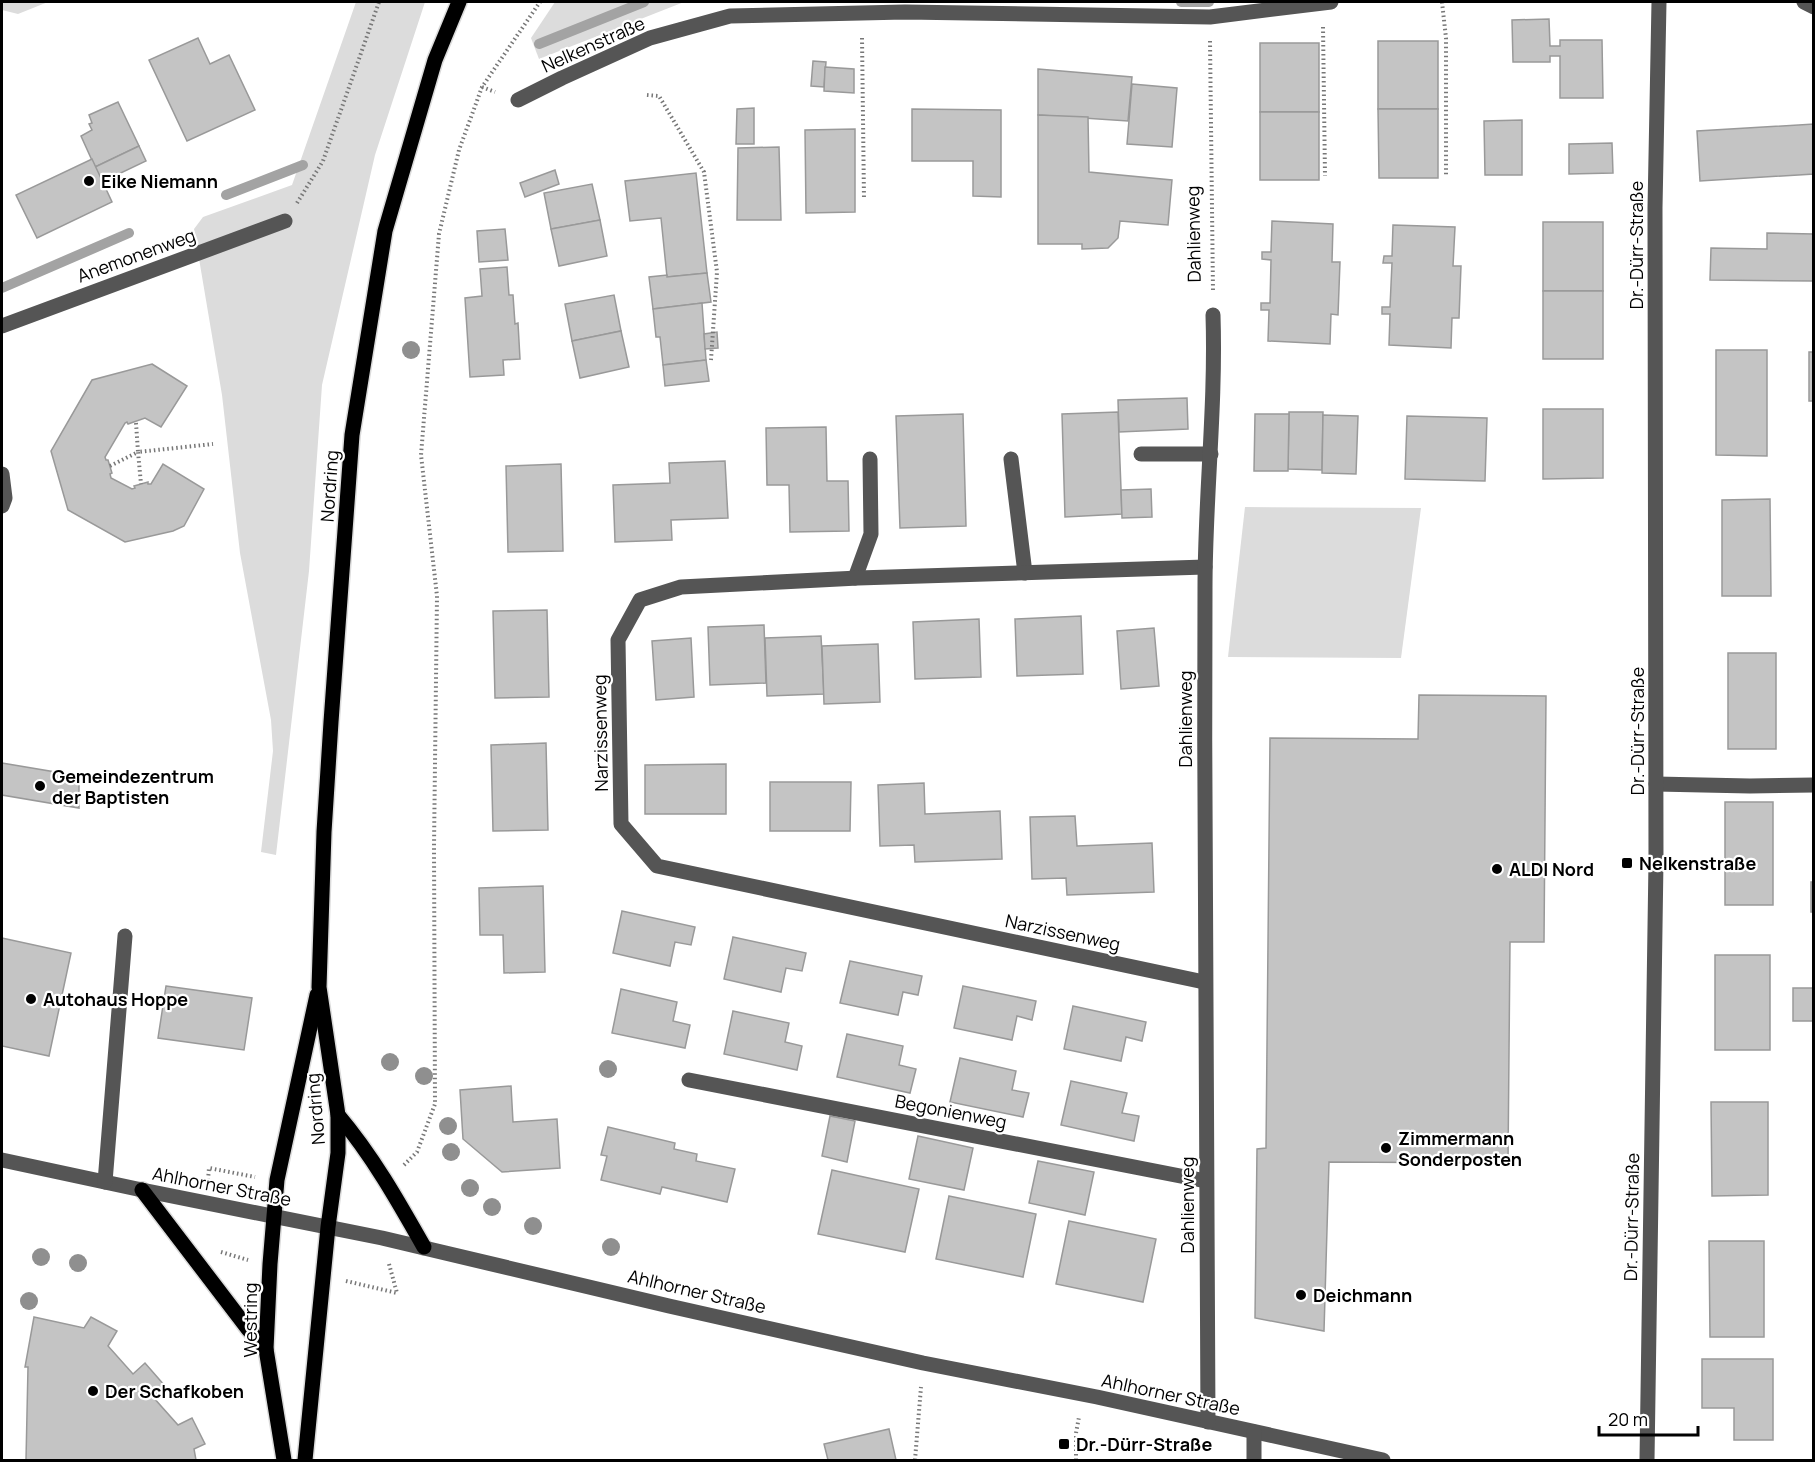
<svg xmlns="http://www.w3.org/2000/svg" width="1815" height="1462" viewBox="0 0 1815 1462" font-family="Manrope,sans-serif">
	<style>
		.green { fill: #dcdcdc }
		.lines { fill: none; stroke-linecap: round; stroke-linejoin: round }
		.stream { stroke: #a3a3a3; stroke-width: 10 }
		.building { fill: #c4c4c4; stroke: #999; stroke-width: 1.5 }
		.major-casing { stroke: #dbdbdb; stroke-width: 18 }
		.path { stroke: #777; stroke-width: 4; stroke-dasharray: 1.5 3; stroke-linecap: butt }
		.minor { stroke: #555; stroke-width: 15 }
		.major { stroke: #000; stroke-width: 15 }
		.tree { fill: #8f8f8f }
		.poi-dot { fill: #000; stroke: #fff; stroke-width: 2 }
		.labels { text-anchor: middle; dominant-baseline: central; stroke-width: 4.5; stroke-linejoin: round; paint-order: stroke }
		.street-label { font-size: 18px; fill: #000; stroke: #fff }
		.poi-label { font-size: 18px; font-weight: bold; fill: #000; stroke: #fff; text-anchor: start }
	</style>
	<rect width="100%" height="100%" fill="#fff"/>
	<g class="green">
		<polygon points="2,2 48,2 18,14 2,10"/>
		<polygon points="356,2 425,2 375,155 322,385 309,571 276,855 261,852 273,751 271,720 240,553 222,395 194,229 203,217 292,185"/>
		<polygon points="555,2 684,2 539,59 531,38"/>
		<polygon points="1245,507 1421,508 1401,658 1228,657"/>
	</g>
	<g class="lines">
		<g class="stream">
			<polyline points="1181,2 1209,2"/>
			<polyline points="539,44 644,2"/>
			<polyline points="226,195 303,165"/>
			<polyline points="2,288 129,233"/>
		</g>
	</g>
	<g class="building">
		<polygon points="1549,19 1550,46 1560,46 1560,40 1602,40 1603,98 1560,98 1560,56 1550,56 1550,62 1513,62 1512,20"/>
		<polygon points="198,38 210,64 229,55 255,110 187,141 149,60"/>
		<rect x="1378" y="41" width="60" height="68"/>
		<rect x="1260" y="43" width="59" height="69"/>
		<polygon points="813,61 826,62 824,87 811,86"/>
		<polygon points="825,67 854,69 854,93 824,91"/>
		<polygon points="1038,69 1132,77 1128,121 1038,115"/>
		<polygon points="1132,84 1177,88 1172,147 1127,144"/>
		<polygon points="118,102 139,146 95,167 81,136 92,130 89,124 92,123 89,115"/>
		<polygon points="754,108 754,144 736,144 737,109"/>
		<polygon points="912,109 1001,110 1001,197 973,196 973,161 912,161"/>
		<polygon points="1378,109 1438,109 1438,178 1379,178"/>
		<rect x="1260" y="112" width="59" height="68"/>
		<polygon points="1038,115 1088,117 1089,172 1172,180 1168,225 1120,221 1118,238 1108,248 1082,249 1082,244 1038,244"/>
		<polygon points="1522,120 1522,175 1485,175 1484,121"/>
		<polygon points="1814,124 1814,174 1700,181 1697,131"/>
		<polygon points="855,129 855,212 806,213 805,130"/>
		<polygon points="1612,143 1613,173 1569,174 1569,144"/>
		<polygon points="139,146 146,161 102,182 95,167"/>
		<polygon points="779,147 781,220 737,220 738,148"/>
		<polygon points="92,159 112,202 37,238 16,195"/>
		<polygon points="555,170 559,184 525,197 520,183"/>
		<polygon points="696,173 707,273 667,277 661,218 630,221 625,181"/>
		<polygon points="592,184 600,220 551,229 544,193"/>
		<polygon points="600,220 607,256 559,266 551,229"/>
		<polygon points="1272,221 1333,224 1332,262 1340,262 1338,315 1331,314 1330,344 1268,341 1269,310 1261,310 1261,303 1270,303 1271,260 1262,259 1262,252 1271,252"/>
		<rect x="1543" y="222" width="60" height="69"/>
		<polygon points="1393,225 1455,227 1453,266 1461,266 1459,318 1452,318 1451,348 1389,345 1390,314 1382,314 1382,307 1390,307 1392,263 1383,263 1384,256 1392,256"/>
		<polygon points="505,229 508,260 479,262 477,231"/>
		<polygon points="1767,233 1814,234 1814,281 1710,280 1711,248 1767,249"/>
		<polygon points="507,267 509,295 513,295 515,324 518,323 520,359 503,360 504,375 470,377 465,298 482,296 480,269"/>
		<polygon points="707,273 711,302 653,309 649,277 667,275 667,277"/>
		<rect x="1543" y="291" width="60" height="68"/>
		<polygon points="614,295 621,331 572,341 565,304"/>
		<polygon points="702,303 706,360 663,365 660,337 656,337 653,309"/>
		<polygon points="621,331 629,367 580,378 572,341"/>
		<polygon points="717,332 718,348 705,349 704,334"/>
		<polygon points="1716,350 1767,350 1767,456 1716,455"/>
		<rect x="1809" y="352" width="5" height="49"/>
		<polygon points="706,360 709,381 665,386 663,365"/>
		<polygon points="152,364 187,386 161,427 145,418 128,424 127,422 125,423 105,457 106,460 108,460 112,473 110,474 111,478 132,489 135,488 134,486 148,482 148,484 151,484 163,464 204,489 184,526 173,531 125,542 68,510 51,451 92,380"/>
		<polygon points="1187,398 1188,429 1119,432 1118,400"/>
		<polygon points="1543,409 1603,409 1603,478 1543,479"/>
		<polygon points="1118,412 1122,514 1065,517 1062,414"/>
		<polygon points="1289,412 1323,412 1322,470 1288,469"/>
		<polygon points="963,414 966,526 900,528 896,416"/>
		<polygon points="1255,414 1289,414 1288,471 1254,471"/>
		<polygon points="1323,415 1358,416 1356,474 1322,473"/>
		<polygon points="1407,416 1487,418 1485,481 1405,479"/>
		<polygon points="826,427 827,481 848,481 849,531 790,532 789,485 767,485 766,428"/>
		<polygon points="725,461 728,518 671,520 672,540 615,542 613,485 670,483 669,463"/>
		<polygon points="561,464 563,551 508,552 506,466"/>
		<polygon points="1151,489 1152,517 1122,518 1121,490"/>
		<polygon points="1770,499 1771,596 1722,596 1722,500"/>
		<polygon points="547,610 549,697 495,698 493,611"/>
		<polygon points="1081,616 1083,674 1017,676 1015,619"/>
		<polygon points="979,619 981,677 915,679 913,622"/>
		<polygon points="764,625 766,683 710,685 708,627"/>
		<polygon points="1154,628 1159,686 1121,689 1117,631"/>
		<polygon points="821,636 824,694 767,696 765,638"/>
		<polygon points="691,638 694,697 656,700 652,641"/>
		<polygon points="878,644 880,702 824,704 822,646"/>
		<rect x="1728" y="653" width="48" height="96"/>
		<polygon points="1419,695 1546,696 1544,942 1510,942 1508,1163 1329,1162 1324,1331 1255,1318 1257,1149 1266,1148 1270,738 1418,739"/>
		<polygon points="546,743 548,830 493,831 491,745"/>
		<polygon points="2,763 79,776 79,808 2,795"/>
		<polygon points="726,764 726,814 645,814 645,765"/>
		<polygon points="770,782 851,782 850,831 770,831"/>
		<polygon points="924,783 925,814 1000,811 1002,859 915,862 914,845 880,846 878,785"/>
		<rect x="1725" y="802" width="48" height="103"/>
		<polygon points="1075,816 1077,846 1152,843 1154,892 1067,895 1066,878 1032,879 1030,817"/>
		<rect x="1811" y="882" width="3" height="30"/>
		<polygon points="543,886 545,972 504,973 503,935 480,935 479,888"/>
		<polygon points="622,911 695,927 691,945 675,942 670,966 613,953"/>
		<polygon points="733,937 806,953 802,971 786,968 781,992 724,979"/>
		<polygon points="2,938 71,953 49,1056 2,1046"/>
		<rect x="1715" y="955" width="55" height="95"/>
		<polygon points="850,961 922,976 918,995 903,992 898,1015 840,1003"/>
		<polygon points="166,986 252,998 244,1050 158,1038"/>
		<polygon points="963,986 1036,1001 1032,1020 1017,1016 1012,1040 954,1028"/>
		<rect x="1793" y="988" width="21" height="33"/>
		<polygon points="621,989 677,1002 673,1021 690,1025 685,1048 612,1033"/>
		<polygon points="1073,1006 1146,1022 1142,1041 1126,1037 1121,1061 1064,1049"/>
		<polygon points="733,1011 789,1023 785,1042 802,1046 797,1070 724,1054"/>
		<polygon points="847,1034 903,1046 899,1065 916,1069 910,1093 837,1077"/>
		<polygon points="960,1058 1016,1071 1012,1090 1029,1093 1023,1117 950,1102"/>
		<polygon points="1071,1081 1127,1093 1122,1113 1139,1116 1134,1141 1061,1125"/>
		<polygon points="511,1086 513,1122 557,1119 560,1168 502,1172 463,1139 460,1090"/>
		<polygon points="1711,1102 1768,1102 1768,1195 1712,1196"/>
		<polygon points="830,1116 855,1121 847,1162 822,1156"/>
		<polygon points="608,1127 675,1143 674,1149 697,1154 696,1161 735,1169 727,1202 662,1187 660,1194 601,1180 607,1156 601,1155"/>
		<polygon points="918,1136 973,1148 964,1190 909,1179"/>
		<polygon points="1038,1161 1094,1172 1085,1215 1029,1203"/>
		<polygon points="832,1170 919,1189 905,1252 818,1234"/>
		<polygon points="949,1196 1036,1214 1023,1277 936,1259"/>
		<polygon points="1069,1221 1156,1239 1143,1302 1056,1284"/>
		<polygon points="1709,1241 1764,1241 1764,1337 1710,1337"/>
		<polygon points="34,1317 84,1328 91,1317 117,1331 108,1346 133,1374 145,1363 165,1386 153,1397 178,1425 192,1418 205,1444 194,1449 196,1460 26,1460 28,1367 25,1367"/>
		<polygon points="1702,1359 1773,1359 1773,1440 1734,1440 1734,1408 1702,1408"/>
		<polygon points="889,1429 896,1460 828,1460 824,1444"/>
	</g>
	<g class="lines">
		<g class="major-casing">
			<g id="major">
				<path d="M338,1115C372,1155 398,1201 424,1247"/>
				<polyline points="142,1190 248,1329 266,1349"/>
				<polyline points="284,1460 266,1349 270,1264 277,1180 317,995"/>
				<polyline points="305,1460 328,1227 338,1153 338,1115 319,987 324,832 331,722 352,435 385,231 435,60 459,2"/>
			</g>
		</g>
		<g class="path">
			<polyline points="1442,2 1446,38 1446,175"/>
			<polyline points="1323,27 1325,176"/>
			<polyline points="862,38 864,200"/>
			<polyline points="1210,41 1213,292"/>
			<polyline points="482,87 495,92"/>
			<polyline points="647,95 659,96 704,172 717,272 711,360"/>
			<polyline points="297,203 323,161 379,2"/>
			<polyline points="136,423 138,452 213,444"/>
			<polyline points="110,466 138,452 141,484"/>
			<polyline points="404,1165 417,1152 435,1104 434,847 437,596 421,455 439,234 459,150 482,87 540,2"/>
			<polyline points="208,1180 209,1168 255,1177"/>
			<polyline points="221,1252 248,1260"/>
			<polyline points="346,1281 397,1293 389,1264"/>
			<polyline points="915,1460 921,1387"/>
			<polyline points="1076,1460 1076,1433 1079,1417"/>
		</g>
		<g class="minor">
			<polyline points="1804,2 1814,7"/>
			<polyline points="518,100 562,78 650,38 730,16 905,12 1210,17 1331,2"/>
			<polyline points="2,326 285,221"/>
			<polyline points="1141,454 1211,454"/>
			<polyline points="1011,459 1025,573"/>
			<polyline points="2,474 5,498 2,506"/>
			<polyline points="855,578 871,534 870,459"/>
			<polyline points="1656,784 1750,786 1814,785"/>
			<polyline points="1204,982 657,866 621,824 618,640 640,600 681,587 858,578 1205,567"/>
			<polyline points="689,1080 1206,1181"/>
			<polyline points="2,1160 142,1190 382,1238 669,1306 923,1363 1097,1397 1383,1460"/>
			<polyline points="105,1182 125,936"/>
			<path d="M1208,1422C1206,1144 1204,866 1205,588C1205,497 1216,406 1213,315"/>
			<polyline points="1254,1460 1254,1432"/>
			<polyline points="1647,1460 1656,861 1655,208 1659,2"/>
		</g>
		<use href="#major" class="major"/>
	</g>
	<g class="tree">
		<circle cx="411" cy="350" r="9"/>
		<circle cx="390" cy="1062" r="9"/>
		<circle cx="608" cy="1069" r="9"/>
		<circle cx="424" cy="1076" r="9"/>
		<circle cx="448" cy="1126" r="9"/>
		<circle cx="451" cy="1152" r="9"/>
		<circle cx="470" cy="1188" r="9"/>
		<circle cx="492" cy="1207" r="9"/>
		<circle cx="533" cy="1226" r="9"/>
		<circle cx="611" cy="1247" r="9"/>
		<circle cx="41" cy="1257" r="9"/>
		<circle cx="78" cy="1263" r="9"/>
		<circle cx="29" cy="1301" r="9"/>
	</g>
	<g class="poi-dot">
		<circle cx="89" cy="181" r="6"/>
		<circle cx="40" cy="786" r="6"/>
		<rect x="1621" y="857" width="12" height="12" rx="3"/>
		<circle cx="1497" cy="869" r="6"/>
		<circle cx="31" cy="999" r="6"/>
		<circle cx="1386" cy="1148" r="6"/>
		<circle cx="1301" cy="1295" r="6"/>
		<circle cx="93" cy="1391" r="6"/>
		<rect x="1058" y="1438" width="12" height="12" rx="3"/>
	</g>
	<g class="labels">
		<g class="street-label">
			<text transform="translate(593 44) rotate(-24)">Nelkenstraße</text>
			<text transform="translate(1193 234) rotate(-91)">Dahlienweg</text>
			<text transform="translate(1636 245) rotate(-90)">Dr.-Dürr-Straße</text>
			<text transform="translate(136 255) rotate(-20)">Anemonenweg</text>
			<text transform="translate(329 486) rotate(-86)">Nordring</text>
			<text transform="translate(1185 719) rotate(-90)">Dahlienweg</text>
			<text transform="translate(1637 731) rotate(-90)">Dr.-Dürr-Straße</text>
			<text transform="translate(600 733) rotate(-91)">Narzissenweg</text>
			<text transform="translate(1063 932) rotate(12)">Narzissenweg</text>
			<text transform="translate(315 1109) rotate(-95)">Nordring</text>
			<text transform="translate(951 1111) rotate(11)">Begonienweg</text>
			<text transform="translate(222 1186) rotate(11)">Ahlhorner Straße</text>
			<text transform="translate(1187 1205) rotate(-90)">Dahlienweg</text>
			<text transform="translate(1631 1217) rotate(-89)">Dr.-Dürr-Straße</text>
			<text transform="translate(697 1291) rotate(13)">Ahlhorner Straße</text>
			<text transform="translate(250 1320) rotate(-90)">Westring</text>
			<text transform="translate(1171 1394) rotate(12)">Ahlhorner Straße</text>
		</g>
		<g class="poi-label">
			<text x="101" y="181">Eike Niemann</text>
			<text x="52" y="776">Gemeindezentrum<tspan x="52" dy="21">der Baptisten</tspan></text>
			<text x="1639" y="863">Nelkenstraße</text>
			<text x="1509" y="869">ALDI Nord</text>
			<text x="43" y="999">Autohaus Hoppe</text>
			<text x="1398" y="1138">Zimmermann<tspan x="1398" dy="21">Sonderposten</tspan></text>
			<text x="1313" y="1295">Deichmann</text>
			<text x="105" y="1391">Der Schafkoben</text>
			<text x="1076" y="1444">Dr.-Dürr-Straße</text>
		</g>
	</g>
	<rect width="1815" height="1462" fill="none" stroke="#000000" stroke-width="6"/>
	<path d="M1599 1426v9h99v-9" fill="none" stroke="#000000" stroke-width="3"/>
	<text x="1608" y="1426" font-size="18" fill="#000000" stroke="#ffffff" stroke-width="4.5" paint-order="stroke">20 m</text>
</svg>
